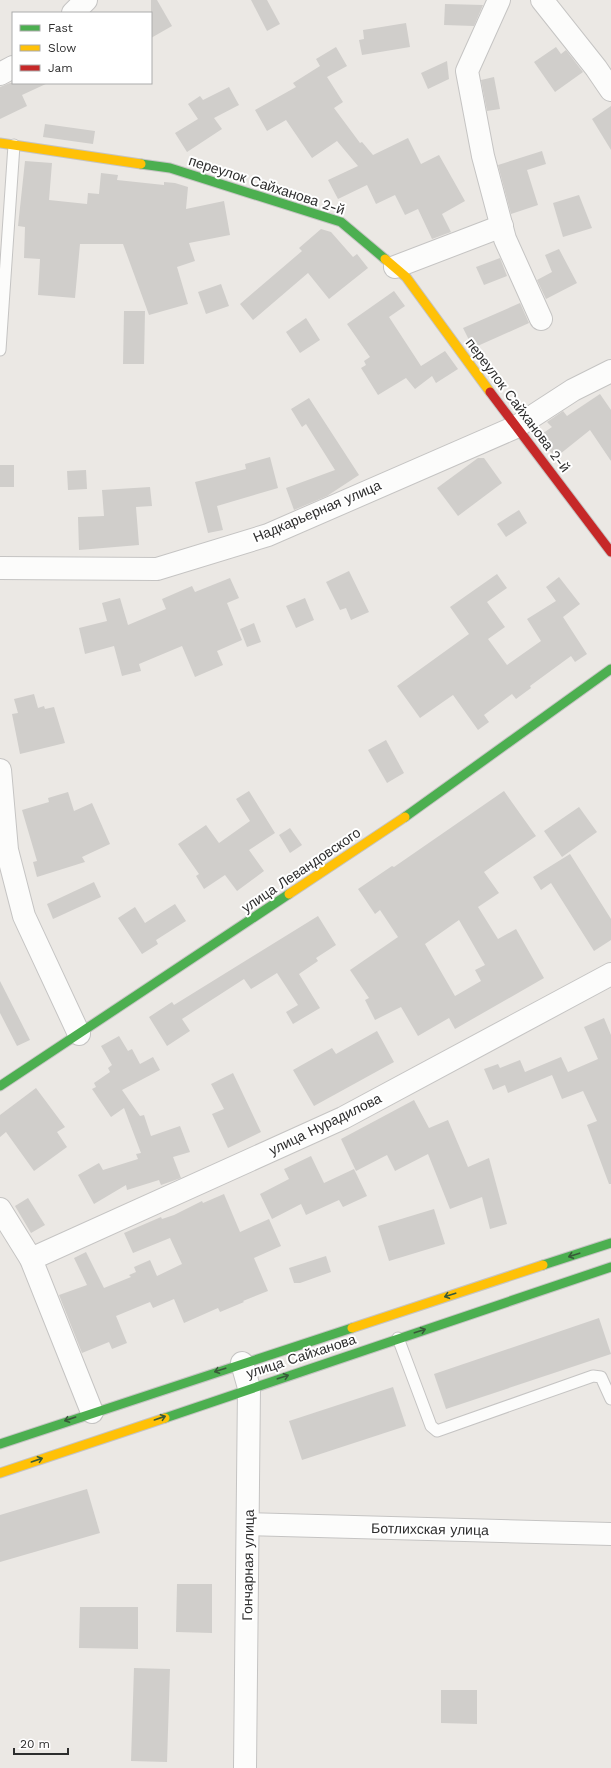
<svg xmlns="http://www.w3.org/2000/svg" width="611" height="1768" viewBox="0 0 611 1768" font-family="'Work Sans',sans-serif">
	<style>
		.building { fill: #d0cecb; fill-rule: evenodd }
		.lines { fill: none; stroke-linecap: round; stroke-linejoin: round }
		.lane-casing { stroke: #c5c4c3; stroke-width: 13 }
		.street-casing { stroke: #c5c4c3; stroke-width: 24 }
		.fast-casing { stroke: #c5c4c3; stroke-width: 11 }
		.slow-casing { stroke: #c5c4c3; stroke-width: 11 }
		.jam-casing { stroke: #c5c4c3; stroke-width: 11 }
		.lane { stroke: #fcfcfb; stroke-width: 11 }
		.street { stroke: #fcfcfb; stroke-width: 22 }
		.fast { stroke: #4caf50; stroke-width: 9 }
		.slow { stroke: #ffc107; stroke-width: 9 }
		.jam { stroke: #c62828; stroke-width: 9 }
		.oneway { stroke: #385a39 }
		.labels { text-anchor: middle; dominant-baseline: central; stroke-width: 4; stroke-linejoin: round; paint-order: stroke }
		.street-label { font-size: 14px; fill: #2d2d2d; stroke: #fff }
	</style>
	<rect width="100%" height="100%" fill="#ebe8e4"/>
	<g class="building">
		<polygon points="151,0 157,0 172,26 151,38"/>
		<polygon points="251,0 267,0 280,24 267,31"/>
		<polygon points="445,4 483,5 474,26 444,25"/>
		<polygon points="406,23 410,47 362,55 359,40 364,39 363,30"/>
		<polygon points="336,47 347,66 327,77 343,102 334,108 360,143 362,142 373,155 408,138 421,164 439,155 465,201 442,214 451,232 432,239 418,209 405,215 395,195 376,204 367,185 338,199 328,180 358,166 337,141 312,158 286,120 267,131 255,110 296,87 293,83 320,66 316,59"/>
		<polygon points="556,47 561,54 566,50 583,72 555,92 534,62"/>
		<polygon points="447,61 449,79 428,89 421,73"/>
		<polygon points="494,77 500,109 487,111 481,80"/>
		<polygon points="10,83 48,83 22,95 27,106 0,119 0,87"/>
		<polygon points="229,87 239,105 214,118 222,129 187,152 175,133 198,119 188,104 200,96 203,100"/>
		<polygon points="611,106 611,150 592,119"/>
		<polygon points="45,124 95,131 93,144 43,137"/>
		<polygon points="542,151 546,164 527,170 538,205 511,214 498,165"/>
		<polygon points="25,161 52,163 49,200 87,204 88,193 99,194 101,173 118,175 117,180 164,185 164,182 175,183 188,187 186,209 224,201 230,235 189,243 195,261 177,267 188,304 149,315 123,244 80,244 75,298 38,295 40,259 24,258 25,227 18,226"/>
		<polygon points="579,195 592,228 563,237 553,203"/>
		<polygon points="321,229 331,232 353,257 357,254 368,268 329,299 308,273 253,320 240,304 302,251 299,248"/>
		<polygon points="559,249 577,283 546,299 537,280 552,272 545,255"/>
		<polygon points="500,258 507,276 484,285 476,267"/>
		<polygon points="221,284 229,306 206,314 198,292"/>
		<polygon points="394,291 405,306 389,317 421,366 445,351 458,369 436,383 432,376 415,389 406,378 378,395 361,368 366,365 364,361 370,357 347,324"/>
		<polygon points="520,303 529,323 473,348 463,328"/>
		<polygon points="124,311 145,311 144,364 123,364"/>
		<polygon points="306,318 320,340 300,353 286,332"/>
		<polygon points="600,394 611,410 611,461 590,430 555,458 539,436 552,427 547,422 563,411 567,416"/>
		<polygon points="309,398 359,475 327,496 294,510 286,488 335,470 306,424 302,427 291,409"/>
		<polygon points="270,457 278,488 217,506 223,530 208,533 195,482 246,469 245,464"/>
		<polygon points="478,458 484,458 502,483 458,516 437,488"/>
		<rect x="0" y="465" width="14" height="22"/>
		<polygon points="86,470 87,489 68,490 67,471"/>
		<polygon points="150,487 152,506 136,507 139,545 79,550 78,517 104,516 102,490"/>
		<polygon points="519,510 527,523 506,537 497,524"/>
		<polygon points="349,571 369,612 351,620 346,608 340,610 326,582"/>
		<polygon points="497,574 507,588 487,602 505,627 488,639 507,665 541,641 527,619 556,601 546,587 559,577 580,604 563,617 587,654 575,662 571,656 530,686 531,688 516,699 512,694 484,715 489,722 478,730 453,695 420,718 397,686 469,634 450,607"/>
		<polygon points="230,578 239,598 227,603 242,640 217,651 223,665 195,677 182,646 139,664 141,671 122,676 114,646 85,654 79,628 107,621 102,603 120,598 128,625 166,609 162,599 192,586 195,592"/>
		<polygon points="305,598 314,620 296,628 286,606"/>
		<polygon points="254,623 261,642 247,647 240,629"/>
		<polygon points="34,694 38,708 44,706 45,709 54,707 65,743 20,754 12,714 18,713 14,699"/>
		<polygon points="386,740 404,773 387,783 368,750"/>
		<polygon points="249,791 275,833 249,850 264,871 237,891 225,875 204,889 196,876 199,874 178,844 206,825 219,843 250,821 236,799"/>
		<path d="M504,791L536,836L484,872L499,893L478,907L498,939L516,929L544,978L455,1029L449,1018L418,1036L401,1007L375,1020L365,1000L369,998L350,970L398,937L380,910L375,914L358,889L392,866L394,867ZM459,920L485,965L475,970L481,981L455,996L425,944Z"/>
		<polygon points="68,792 74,811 92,803 110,844 82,857 85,862 37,877 33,862 37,861 22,810 49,802 48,798"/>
		<polygon points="579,807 597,832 562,857 544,831"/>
		<polygon points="290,828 302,845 290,853 279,835"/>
		<polygon points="570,854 611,919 611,940 594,951 551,883 541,890 533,877"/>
		<polygon points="94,882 101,897 53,919 47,904"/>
		<polygon points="175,904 186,921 156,940 158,944 142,954 118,918 135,907 145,923"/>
		<polygon points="318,916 336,945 316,958 318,961 299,974 320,1008 293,1024 286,1012 298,1005 277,973 251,989 244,979 182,1019 190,1031 167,1046 149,1017 172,1002 174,1005"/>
		<polygon points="0,981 30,1040 17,1046 0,1013"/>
		<polygon points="604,1018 611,1035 611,1184 609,1184 587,1125 597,1121 583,1091 562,1099 552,1075 508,1093 505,1085 493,1090 484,1069 498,1064 500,1068 520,1060 525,1072 561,1057 568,1072 598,1059 584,1027"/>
		<polygon points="377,1031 394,1062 314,1106 293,1070 332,1048 336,1054"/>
		<polygon points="119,1036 128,1051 132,1049 140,1064 153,1057 160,1070 122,1090 140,1116 144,1115 151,1136 180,1126 190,1152 173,1157 181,1178 161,1185 159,1180 127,1190 126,1185 94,1204 78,1175 99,1163 103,1170 138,1159 136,1154 141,1153 124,1108 111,1117 92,1089 96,1087 94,1083 110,1072 108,1068 112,1065 101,1046"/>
		<polygon points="233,1073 261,1132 228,1148 212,1114 224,1109 211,1084"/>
		<polygon points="36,1088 65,1127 57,1132 67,1147 34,1171 6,1132 0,1137 0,1115"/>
		<polygon points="414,1100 429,1128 448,1120 468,1167 489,1158 507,1224 490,1229 482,1197 450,1209 428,1154 395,1171 387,1155 356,1171 341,1139"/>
		<polygon points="311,1156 324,1183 354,1169 367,1196 343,1207 339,1200 306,1215 301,1204 272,1219 260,1194 289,1179 284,1169"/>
		<polygon points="224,1194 240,1232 269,1219 281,1246 254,1258 268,1291 243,1301 244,1302 220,1312 218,1308 184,1323 174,1299 153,1308 150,1302 116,1316 127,1343 112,1349 109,1342 82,1353 59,1295 87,1285 74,1258 86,1252 104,1288 131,1277 129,1275 136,1272 134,1267 150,1260 157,1276 182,1264 170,1238 133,1253 124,1233 161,1217 162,1219 174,1215 202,1201 203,1203"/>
		<polygon points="28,1198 45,1225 31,1233 15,1206"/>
		<polygon points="434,1209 445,1244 389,1261 378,1226"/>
		<polygon points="326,1256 331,1272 300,1283 294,1283 289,1268"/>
		<polygon points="599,1318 611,1354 446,1409 434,1374"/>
		<polygon points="393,1387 406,1426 302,1460 289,1421"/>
		<polygon points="87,1489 100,1533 0,1562 0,1515"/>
		<polygon points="177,1584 212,1584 212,1633 176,1632"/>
		<polygon points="80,1607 138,1607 138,1649 79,1648"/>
		<polygon points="134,1668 170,1669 167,1762 131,1761"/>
		<polygon points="441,1690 477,1690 477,1724 441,1723"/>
	</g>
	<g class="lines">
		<g class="lane-casing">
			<g id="lane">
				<polyline points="0,350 14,145"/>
				<polyline points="398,1338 431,1426 437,1431 593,1376 601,1377 611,1399"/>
			</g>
		</g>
		<g class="street-casing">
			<g id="street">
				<polyline points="499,0 467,71 483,156 505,239 541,319"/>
				<polyline points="542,0 596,68 611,90"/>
				<polyline points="73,13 86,0"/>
				<polyline points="0,74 13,67"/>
				<polyline points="395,267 502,226"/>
				<polyline points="0,568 157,569 268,535 516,427 573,390 611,371"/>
				<polyline points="0,770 7,850 24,916 79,1034"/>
				<polyline points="0,1209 31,1259 92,1412"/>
				<polyline points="31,1259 343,1118 611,974"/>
				<polyline points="242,1363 249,1388 245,1768"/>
				<polyline points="249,1524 611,1534"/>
			</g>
		</g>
		<g class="fast-casing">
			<g id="fast">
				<polyline points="141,164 170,168 341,222 385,259"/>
				<polyline points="405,817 611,669"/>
				<polyline points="0,1086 289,894"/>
				<polyline points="543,1265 611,1243"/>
				<polyline points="165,1418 611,1267"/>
				<polyline points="0,1444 352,1328"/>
			</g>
		</g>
		<g class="slow-casing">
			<g id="slow">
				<polyline points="0,143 141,164"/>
				<polyline points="385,259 406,277 490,392"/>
				<polyline points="289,894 405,817"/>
				<polyline points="352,1328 543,1265"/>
				<polyline points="0,1473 165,1418"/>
			</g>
		</g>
		<g class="jam-casing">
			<polyline id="jam" points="490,392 611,552"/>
		</g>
		<use href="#lane" class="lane"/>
		<use href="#street" class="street"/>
		<use href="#fast" class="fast"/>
		<use href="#slow" class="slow"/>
		<use href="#jam" class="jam"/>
	</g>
	<defs><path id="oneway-shaft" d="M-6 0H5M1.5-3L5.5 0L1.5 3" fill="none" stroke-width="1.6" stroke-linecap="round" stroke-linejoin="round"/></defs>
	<g class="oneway">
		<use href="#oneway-shaft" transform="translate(574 1255) rotate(162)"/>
		<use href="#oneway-shaft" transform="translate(450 1295) rotate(162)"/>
		<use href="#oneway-shaft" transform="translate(420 1331) rotate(-18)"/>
		<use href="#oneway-shaft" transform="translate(220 1370) rotate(162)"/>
		<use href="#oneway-shaft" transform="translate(283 1377) rotate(-18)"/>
		<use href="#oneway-shaft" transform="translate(160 1418) rotate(-19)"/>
		<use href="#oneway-shaft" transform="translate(70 1419) rotate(161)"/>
		<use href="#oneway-shaft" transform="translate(37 1460) rotate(-19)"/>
	</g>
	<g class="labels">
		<g class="street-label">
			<text transform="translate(267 185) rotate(18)">переулок Сайханова 2-й</text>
			<text transform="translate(518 405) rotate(53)">переулок Сайханова 2-й</text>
			<text transform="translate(317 511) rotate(-23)">Надкарьерная улица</text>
			<text transform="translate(301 870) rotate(-34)">улица Левандовского</text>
			<text transform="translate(325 1124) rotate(-26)">улица Нурадилова</text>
			<text transform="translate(301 1356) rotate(-18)">улица Сайханова</text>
			<text transform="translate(430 1529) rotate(1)">Ботлихская улица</text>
			<text transform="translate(248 1565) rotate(-89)">Гончарная улица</text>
		</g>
	</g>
	<rect x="12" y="12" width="140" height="72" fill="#ffffff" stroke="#ababab"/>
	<rect x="20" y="25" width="20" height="6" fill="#4caf50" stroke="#ababab"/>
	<text x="48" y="32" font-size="12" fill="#2d2d2d">Fast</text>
	<rect x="20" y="45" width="20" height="6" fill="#ffc107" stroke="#ababab"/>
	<text x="48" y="52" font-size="12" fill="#2d2d2d">Slow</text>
	<rect x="20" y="65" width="20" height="6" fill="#c62828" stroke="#ababab"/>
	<text x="48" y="72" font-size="12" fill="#2d2d2d">Jam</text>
	<path d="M14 1748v6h54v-6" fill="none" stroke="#2d2d2d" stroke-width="2"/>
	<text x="20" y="1748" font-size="12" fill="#2d2d2d" stroke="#ffffff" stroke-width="3" paint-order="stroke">20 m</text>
</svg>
